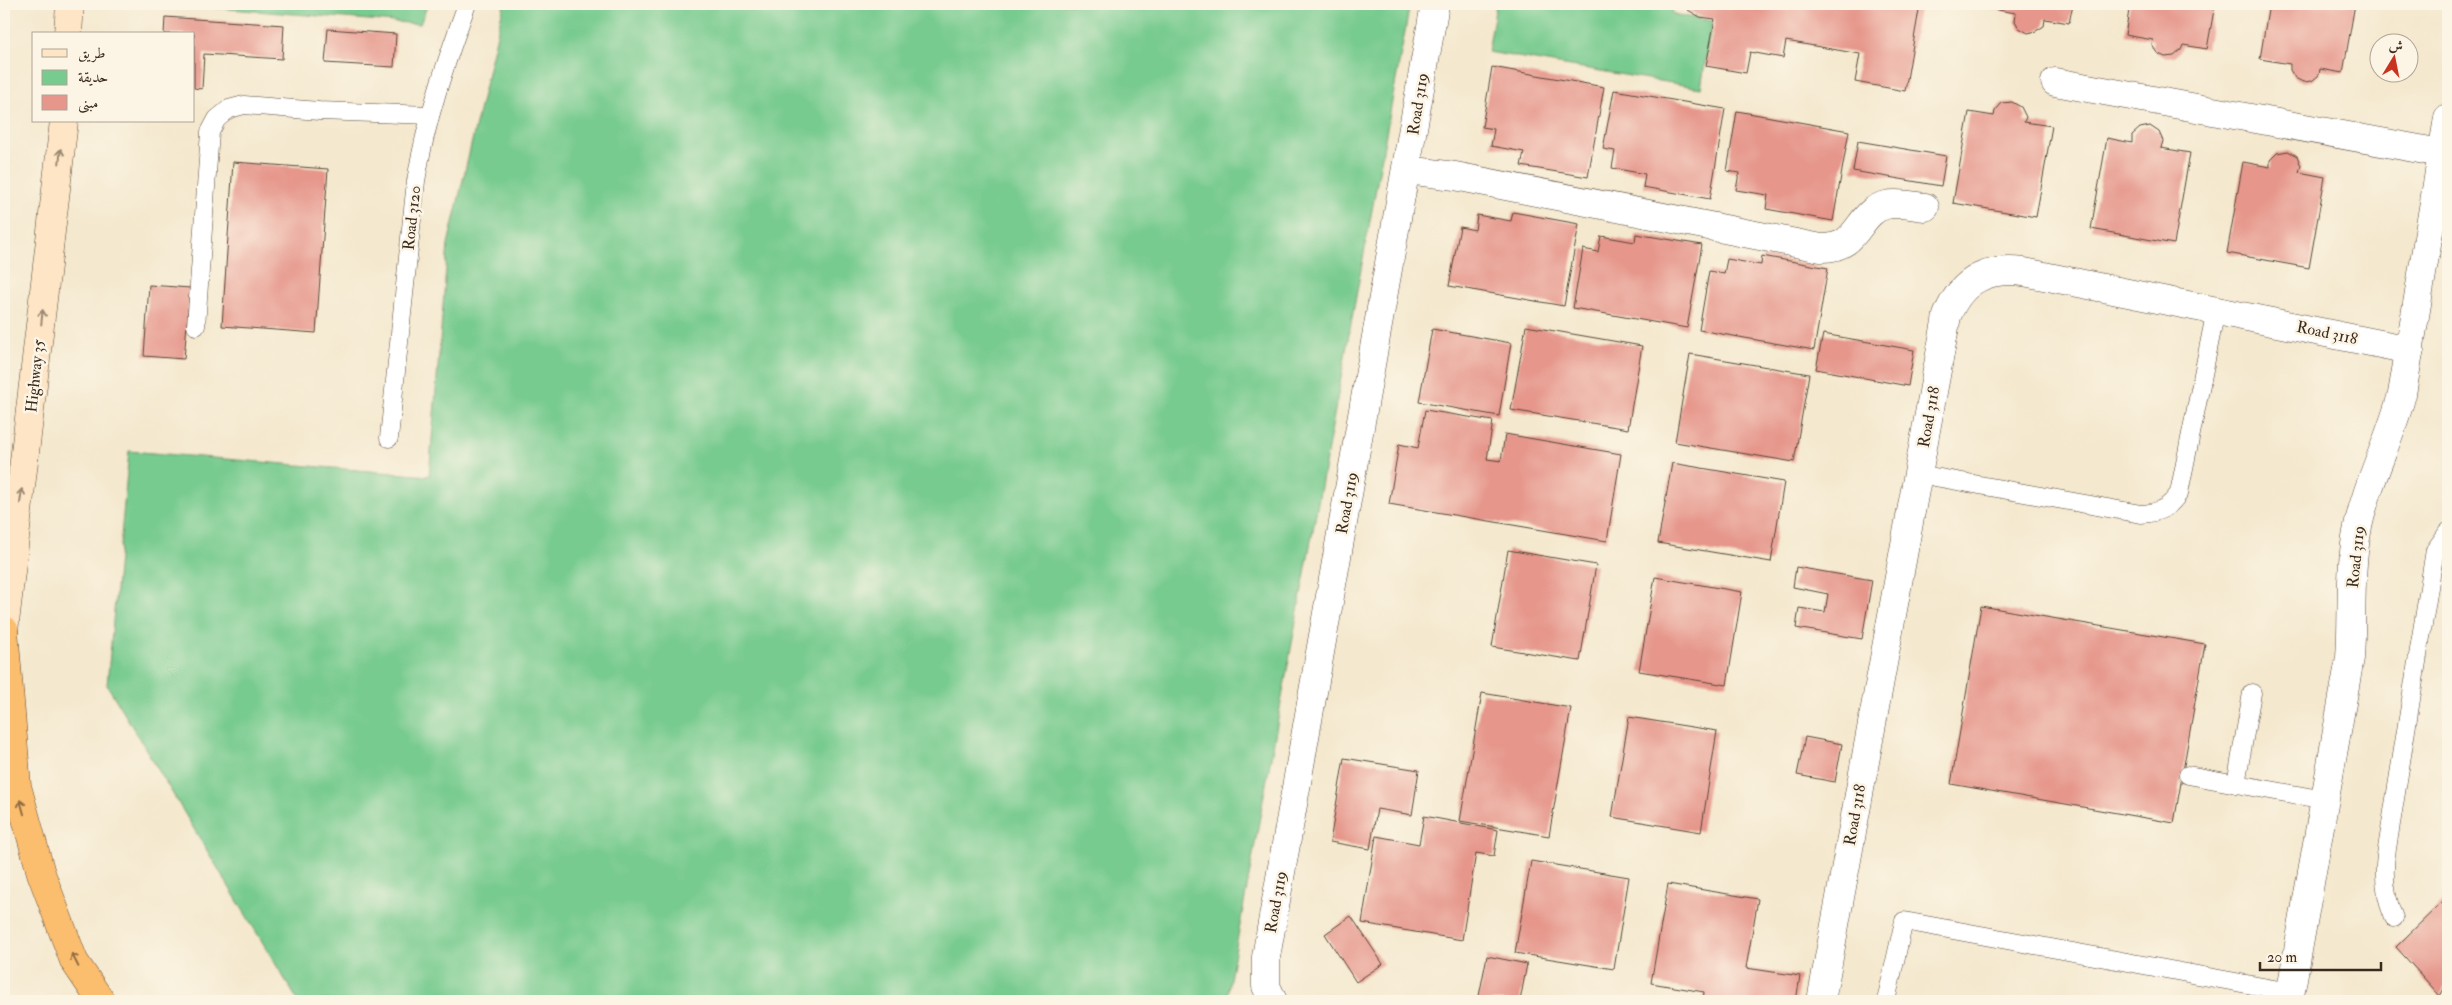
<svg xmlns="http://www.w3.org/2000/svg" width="2452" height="1005" viewBox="0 0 2452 1005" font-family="'IM FELL Double Pica',Amiri,serif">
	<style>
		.green { fill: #77cb8f; stroke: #597a56 }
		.building { fill: #e6968b }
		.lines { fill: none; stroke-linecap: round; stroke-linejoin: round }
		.lane-casing { stroke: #574638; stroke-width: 19 }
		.street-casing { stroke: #574638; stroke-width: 29 }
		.secondary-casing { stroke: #574638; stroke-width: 29 }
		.highway-casing { stroke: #574638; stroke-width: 29 }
		.lane { stroke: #fff; stroke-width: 18 }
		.street { stroke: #fff; stroke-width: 28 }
		.secondary { stroke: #fde5c5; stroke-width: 28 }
		.highway { stroke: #fbbd6e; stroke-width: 28 }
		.oneway { stroke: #9c8872 }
		.oneway2 { stroke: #916c42 }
		.labels { text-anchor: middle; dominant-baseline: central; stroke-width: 5; stroke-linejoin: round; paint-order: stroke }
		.street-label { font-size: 16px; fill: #3b2a1e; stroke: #fcf5e5 }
	</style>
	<rect width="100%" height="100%" fill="#fcf5e5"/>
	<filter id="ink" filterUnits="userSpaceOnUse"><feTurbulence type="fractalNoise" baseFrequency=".02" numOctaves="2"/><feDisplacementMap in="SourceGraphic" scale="10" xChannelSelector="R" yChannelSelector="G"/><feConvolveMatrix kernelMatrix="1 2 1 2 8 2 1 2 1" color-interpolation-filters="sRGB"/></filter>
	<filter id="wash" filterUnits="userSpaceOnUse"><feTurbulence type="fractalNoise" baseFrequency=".0096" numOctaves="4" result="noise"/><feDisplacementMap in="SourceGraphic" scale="20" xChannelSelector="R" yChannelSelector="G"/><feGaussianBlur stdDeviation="1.12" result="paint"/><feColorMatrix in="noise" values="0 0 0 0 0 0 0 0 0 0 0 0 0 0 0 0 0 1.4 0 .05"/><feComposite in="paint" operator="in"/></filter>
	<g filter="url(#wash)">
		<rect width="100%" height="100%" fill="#f4e8ce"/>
		<g class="green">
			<polygon points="167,4 428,4 420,24"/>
			<polygon points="504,4 1410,4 1226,1001 298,1001 107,685 129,451 429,476 448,244"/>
			<polygon points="1496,4 1673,4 1672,14 1712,21 1701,88 1488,52"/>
		</g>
		<g id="blocks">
			<g class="building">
				<polygon points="1685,4 1920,4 1905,91 1855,82 1860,54 1786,41 1783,58 1750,52 1746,73 1706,66 1715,19 1700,17 1688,10"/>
				<polygon points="1987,4 2073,4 2069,23 2045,19 2044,26 2036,31 2028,33 2019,28 2015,21 2016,13 1986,8"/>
				<polygon points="2130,4 2215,4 2207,49 2183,45 2181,50 2174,56 2165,57 2157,53 2152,45 2153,40 2125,35"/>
				<polygon points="2269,4 2355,4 2343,73 2320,69 2319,75 2312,81 2303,82 2295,78 2290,70 2290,64 2260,59"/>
				<polygon points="165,17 284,25 282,59 204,54 202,89 194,88 194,34 164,34"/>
				<polygon points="328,29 396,34 394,67 325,63"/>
				<polygon points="1492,67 1604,87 1588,177 1521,166 1524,152 1491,146 1494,129 1482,127"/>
				<polygon points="1614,90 1725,109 1710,199 1643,187 1645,174 1612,168 1615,151 1603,149"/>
				<polygon points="2012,102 2021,107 2026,117 2024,122 2052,126 2036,217 1953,203 1969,112 1994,116 1995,111 2002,103"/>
				<polygon points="1737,111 1849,131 1833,221 1766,209 1768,195 1736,190 1739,173 1727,171"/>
				<polygon points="2150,126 2159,132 2163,141 2161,148 2190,153 2174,244 2091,229 2107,138 2132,143 2132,135 2140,128"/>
				<polygon points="1858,141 1946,156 1941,186 1853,171"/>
				<polygon points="2288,151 2297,156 2301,166 2299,172 2325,177 2309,268 2227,253 2243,162 2270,167 2270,160 2277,153"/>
				<polygon points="233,162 328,169 316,333 222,326"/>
				<polygon points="1513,212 1579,224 1564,306 1449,286 1460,227 1475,230 1477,215 1511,221"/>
				<polygon points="1636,234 1702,245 1687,328 1573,308 1583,249 1598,252 1601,236 1635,242"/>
				<polygon points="1762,256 1828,268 1814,350 1699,330 1709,271 1724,274 1727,259 1761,265"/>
				<polygon points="149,285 190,288 184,359 144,356"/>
				<polygon points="1526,326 1642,346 1628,429 1511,410"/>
				<polygon points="1432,329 1511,343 1499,416 1419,402"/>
				<polygon points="1823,334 1914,350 1908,386 1816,369"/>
				<polygon points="1690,354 1809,374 1794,462 1675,442"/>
				<polygon points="1425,410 1493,421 1487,459 1501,461 1505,434 1621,454 1607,541 1389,504 1399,444 1418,448"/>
				<polygon points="1672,463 1784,482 1771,562 1658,543"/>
				<polygon points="1508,550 1596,565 1580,661 1492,647"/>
				<polygon points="1796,567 1872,580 1862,639 1796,628 1799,608 1825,612 1828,594 1793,587"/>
				<polygon points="1655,577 1742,592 1727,685 1639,671"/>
				<polygon points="1981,606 2205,644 2174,823 1951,784"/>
				<polygon points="1482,693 1571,708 1549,836 1460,821"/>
				<polygon points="1629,717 1717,731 1701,832 1612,817"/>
				<polygon points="1805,737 1842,744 1835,782 1797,775"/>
				<polygon points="1344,758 1419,770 1412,815 1377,809 1370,849 1330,842"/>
				<polygon points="1424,816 1498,830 1494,856 1476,853 1462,940 1362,923 1376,836 1419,844"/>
				<polygon points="1531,861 1629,877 1614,969 1515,953"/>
				<polygon points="1668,884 1758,899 1746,968 1800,976 1796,1001 1703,1001 1704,992 1651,983"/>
				<polygon points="2448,896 2448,982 2440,996 2396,947"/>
				<polygon points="1351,916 1383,964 1356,982 1325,934"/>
				<polygon points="1487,956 1527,964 1520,1001 1478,1001"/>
			</g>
		</g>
	</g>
	<g filter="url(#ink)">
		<use href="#blocks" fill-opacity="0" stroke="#574638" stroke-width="1"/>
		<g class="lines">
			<g class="lane-casing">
				<g id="lane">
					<polyline points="196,326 210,132 217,119 229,109 244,105 319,111 430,115"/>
					<path d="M389,438L416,181C426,119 446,62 467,4"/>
					<path d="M1918,474L2141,514C2159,513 2169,508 2179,493L2216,310"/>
					<polyline points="2188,775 2325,800"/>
					<polyline points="2236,784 2252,693"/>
					<path d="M2394,918C2385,897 2383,878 2386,855L2435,550L2448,532"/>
					<polyline points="1886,1001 1904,921 2290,992"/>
				</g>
			</g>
			<g class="street-casing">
				<g id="street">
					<polyline points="2055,82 2441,153"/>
					<path d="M1407,170L1455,176L1821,248C1861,249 1856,212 1886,205C1898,202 1913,206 1925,207"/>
					<polyline points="1273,1001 1266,986 1266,957 1435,4"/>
					<path d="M1821,1001L1947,316C1961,281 1986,267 2024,272L2410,350"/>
					<path d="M2289,1001L2350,658C2353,615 2349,574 2357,532C2366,484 2390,441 2402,394L2448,118"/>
				</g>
			</g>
			<g class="secondary-casing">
				<g id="secondary">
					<polyline points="68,34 70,4"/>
					<polyline points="4,631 64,121"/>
				</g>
			</g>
			<g class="highway-casing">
				<polyline id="highway" points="4,630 17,786 41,873 74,961 101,1001"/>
			</g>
			<use href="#lane" class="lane"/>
			<use href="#street" class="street"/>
			<use href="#secondary" class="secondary"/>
			<use href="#highway" class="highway"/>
		</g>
		<defs><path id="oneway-shaft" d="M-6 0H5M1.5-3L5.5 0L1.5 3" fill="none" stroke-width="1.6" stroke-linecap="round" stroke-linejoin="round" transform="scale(1.25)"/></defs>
		<g class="oneway">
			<use href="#oneway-shaft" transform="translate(60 156) rotate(-84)"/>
			<use href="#oneway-shaft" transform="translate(42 317) rotate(-84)"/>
			<use href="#oneway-shaft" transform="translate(21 496) rotate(-83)"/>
		</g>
		<g class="oneway2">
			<use href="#oneway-shaft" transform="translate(22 807) rotate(-106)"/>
			<use href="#oneway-shaft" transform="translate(75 960) rotate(-117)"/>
		</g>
	</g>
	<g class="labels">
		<g class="street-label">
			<text transform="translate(1418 104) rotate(-81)">Road 3119</text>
			<text transform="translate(412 218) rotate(-84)">Road 3120</text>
			<text transform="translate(2327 333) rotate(12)">Road 3118</text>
			<text transform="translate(35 376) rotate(-84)">Highway 35</text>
			<text transform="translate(1929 417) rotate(-80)">Road 3118</text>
			<text transform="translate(1347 503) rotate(-80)">Road 3119</text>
			<text transform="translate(2356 557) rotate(-84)">Road 3119</text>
			<text transform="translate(1855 815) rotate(-80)">Road 3118</text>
			<text transform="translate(1276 902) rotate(-80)">Road 3119</text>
		</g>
	</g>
	<rect width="2452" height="1005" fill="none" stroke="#fcf5e5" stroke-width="20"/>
	<rect x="32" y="32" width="162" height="90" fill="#fcf5e5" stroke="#afa495"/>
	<rect x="42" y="49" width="25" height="8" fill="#fde5c5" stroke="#afa495"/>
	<text x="78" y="58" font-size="15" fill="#3b2a1e">طريق</text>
	<rect x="42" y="70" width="25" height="15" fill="#77cb8f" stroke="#afa495"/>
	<text x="78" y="82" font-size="15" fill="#3b2a1e">حديقة</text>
	<rect x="42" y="95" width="25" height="15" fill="#e6968b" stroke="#afa495"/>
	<text x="78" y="108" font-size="15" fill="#3b2a1e">مبنى</text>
	<g transform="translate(2394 58) rotate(10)"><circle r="24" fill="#fcf5e5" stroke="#afa495"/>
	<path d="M0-4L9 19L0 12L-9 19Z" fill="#c8321e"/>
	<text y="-8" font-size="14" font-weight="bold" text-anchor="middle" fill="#3b2a1e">ش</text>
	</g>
	<path d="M2260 962v8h121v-8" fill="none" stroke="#3b2a1e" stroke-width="2.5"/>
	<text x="2267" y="962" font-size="15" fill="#3b2a1e" stroke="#fcf5e5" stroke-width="4" paint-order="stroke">20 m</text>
</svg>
